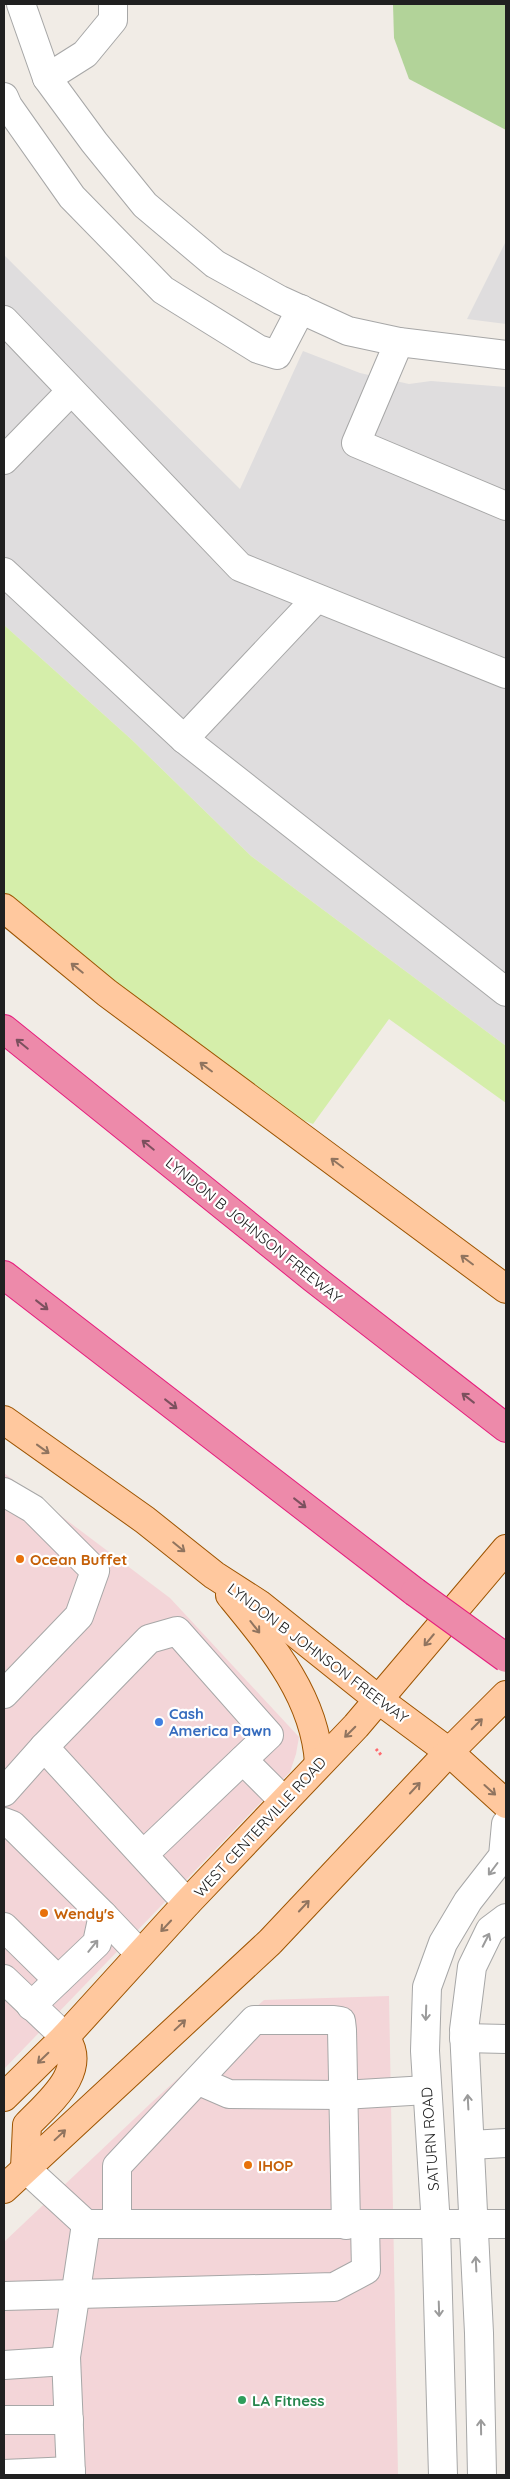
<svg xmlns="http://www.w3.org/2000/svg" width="510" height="2479" viewBox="0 0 510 2479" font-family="Quicksand,sans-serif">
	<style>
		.residential { fill: #dfddde }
		.commercial { fill: #f3d5d8 }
		.grass { fill: #d5eeaa }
		.forest { fill: #b2d399 }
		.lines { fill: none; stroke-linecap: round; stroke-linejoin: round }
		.minor-casing { stroke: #a7a7a7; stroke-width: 30 }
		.major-casing { stroke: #9d5400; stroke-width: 30 }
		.highway-casing { stroke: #e61d7d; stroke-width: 30 }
		.path { stroke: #ff6a6f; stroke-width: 3; stroke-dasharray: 2.5 2.5; stroke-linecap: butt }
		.minor { stroke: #fff; stroke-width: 28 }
		.major { stroke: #ffc89e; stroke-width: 28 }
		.highway { stroke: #ed8aaa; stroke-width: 28 }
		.highway-bridge-casing { stroke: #e61d7d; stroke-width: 30; stroke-linecap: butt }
		.highway-bridge { stroke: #ed8aaa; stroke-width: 28 }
		.oneway { stroke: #90745f }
		.oneway2 { stroke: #7c505e }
		.oneway3 { stroke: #9b9b9b }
		.food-dot { fill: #e8710a; stroke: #fff; stroke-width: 2 }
		.shop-dot { fill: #3f7fe0; stroke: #fff; stroke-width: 2 }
		.leisure-dot { fill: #2e9e5b; stroke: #fff; stroke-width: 2 }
		.labels { text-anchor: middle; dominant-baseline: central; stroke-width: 4.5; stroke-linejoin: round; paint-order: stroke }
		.street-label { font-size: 15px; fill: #202020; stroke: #fff }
		.food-label { font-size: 15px; font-weight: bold; fill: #c56008; stroke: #fff; text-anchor: start }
		.shop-label { font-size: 15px; font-weight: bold; fill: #366cbe; stroke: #fff; text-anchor: start }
		.leisure-label { font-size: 15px; font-weight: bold; fill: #27864d; stroke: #fff; text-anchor: start }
	</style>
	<rect width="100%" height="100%" fill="#f1ece6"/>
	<g class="residential">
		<polygon points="506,241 506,324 467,319"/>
		<polygon points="4,255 240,489 303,351 360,373 409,384 431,381 506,387 506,1046 251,856 132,740 4,625"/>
	</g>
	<g class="commercial">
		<polygon points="4,1473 170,1598 299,1737 296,1754 290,1772 4,2069"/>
		<polygon points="389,1996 398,2475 4,2475 4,2242 151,2103 264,2000"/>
	</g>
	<polygon class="grass" points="4,625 132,740 251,856 506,1046 506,1103 389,1019 313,1124 252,1101 4,906"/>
	<polygon class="forest" points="393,4 506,4 506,130 409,79 394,38"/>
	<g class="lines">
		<g class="minor-casing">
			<g id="minor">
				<polyline points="21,4 47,78 94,142 145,205 215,264 280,300 348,331 399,342 506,355"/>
				<polyline points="47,78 85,54 113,20 113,4"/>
				<polyline points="4,97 8,106 72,197 163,290 258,349 277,355 301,309"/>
				<polyline points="4,320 240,567 506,674"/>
				<polyline points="399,342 356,443 506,506"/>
				<polyline points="4,460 71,391"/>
				<polyline points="4,572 184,739 506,992"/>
				<polyline points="184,739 316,599"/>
				<polyline points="4,1492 33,1509 95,1571 79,1616 4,1694"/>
				<polyline points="243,1760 284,1801"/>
				<polyline points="4,1792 44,1747"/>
				<polyline points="4,1822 12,1825 103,1915 97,1943 31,2006"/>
				<polyline points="144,1854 269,1735 177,1631 149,1639 44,1747 187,1903"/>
				<polyline points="103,1915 140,1954"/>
				<polyline points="4,1927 58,1980"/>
				<polyline points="4,1979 65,2037"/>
				<polyline points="464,2038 506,2039"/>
				<polyline points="199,2081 229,2094 343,2095 427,2090"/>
				<polyline points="470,2145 506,2143"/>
				<polyline points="25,2168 86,2224 66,2357 71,2475"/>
				<polyline points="86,2224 506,2224"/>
				<polyline points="117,2224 117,2166 254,2020 334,2020 341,2021 342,2030 346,2225"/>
				<polyline points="4,2296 334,2287 366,2270 365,2225"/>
				<polyline points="4,2365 66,2361"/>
				<polyline points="4,2420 69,2420"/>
				<polyline points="4,2474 71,2471"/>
				<polyline points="443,2475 436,2226 425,2051 427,1987 443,1943 468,1901 503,1856 506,1824"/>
				<polyline points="482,2475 479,2333 464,2030 472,1967 490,1930 506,1918"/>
			</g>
		</g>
		<g class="major-casing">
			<g id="major">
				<polyline points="4,908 107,993 506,1289"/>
				<polyline points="4,1420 145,1520 214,1575 259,1604 379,1700 449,1752 506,1804"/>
				<path d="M230,1595C271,1645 315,1697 319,1763"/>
				<polyline points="4,2097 65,2037 187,1903 356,1726 506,1549"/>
				<path d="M25,2168L27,2125C49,2102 89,2071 65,2037"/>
				<polyline points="4,2189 270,1942 449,1752 506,1695"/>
			</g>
		</g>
		<g class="highway-casing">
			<g id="highway">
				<polyline points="4,1029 313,1278 506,1428"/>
				<polyline points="4,1275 415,1592"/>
			</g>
		</g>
		<polyline class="path" points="376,1749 382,1756"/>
		<use href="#minor" class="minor"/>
		<use href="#major" class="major"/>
		<use href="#highway" class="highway"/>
		<g class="highway-bridge-casing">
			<polyline id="highway-bridge" points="415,1592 506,1658"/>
		</g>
		<use href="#highway-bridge" class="highway-bridge"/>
	</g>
	<defs><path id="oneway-shaft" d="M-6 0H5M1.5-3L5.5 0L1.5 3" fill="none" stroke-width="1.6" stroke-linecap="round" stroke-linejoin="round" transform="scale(1.25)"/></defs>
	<g class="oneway">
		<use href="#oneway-shaft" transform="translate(77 968) rotate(-141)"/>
		<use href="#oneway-shaft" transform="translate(206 1067) rotate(-143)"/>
		<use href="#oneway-shaft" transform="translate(337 1163) rotate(-143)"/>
		<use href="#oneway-shaft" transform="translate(467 1260) rotate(-143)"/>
		<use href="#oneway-shaft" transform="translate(43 1449) rotate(36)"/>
		<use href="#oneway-shaft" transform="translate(179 1547) rotate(39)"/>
		<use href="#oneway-shaft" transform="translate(255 1627) rotate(52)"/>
		<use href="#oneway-shaft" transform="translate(429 1640) rotate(130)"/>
		<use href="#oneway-shaft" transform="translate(477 1724) rotate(-45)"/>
		<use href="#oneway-shaft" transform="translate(350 1732) rotate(135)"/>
		<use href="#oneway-shaft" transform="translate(415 1788) rotate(-47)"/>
		<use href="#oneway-shaft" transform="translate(490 1790) rotate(42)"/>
		<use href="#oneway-shaft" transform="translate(304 1906) rotate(-47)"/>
		<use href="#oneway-shaft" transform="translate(166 1926) rotate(133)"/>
		<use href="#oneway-shaft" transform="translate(180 2025) rotate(-43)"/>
		<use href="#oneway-shaft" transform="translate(43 2058) rotate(136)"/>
		<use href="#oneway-shaft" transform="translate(60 2135) rotate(-43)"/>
	</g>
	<g class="oneway2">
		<use href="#oneway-shaft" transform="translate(22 1044) rotate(-141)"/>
		<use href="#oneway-shaft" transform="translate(148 1145) rotate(-141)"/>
		<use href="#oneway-shaft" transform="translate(42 1305) rotate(38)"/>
		<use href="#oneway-shaft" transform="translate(468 1398) rotate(-142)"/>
		<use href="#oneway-shaft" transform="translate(171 1404) rotate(38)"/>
		<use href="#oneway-shaft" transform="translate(300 1503) rotate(38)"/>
	</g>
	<g class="oneway3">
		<use href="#oneway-shaft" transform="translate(493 1869) rotate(127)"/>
		<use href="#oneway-shaft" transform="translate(486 1940) rotate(-63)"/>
		<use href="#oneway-shaft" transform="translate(93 1946) rotate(-51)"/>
		<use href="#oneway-shaft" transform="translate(426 2013) rotate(92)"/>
		<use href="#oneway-shaft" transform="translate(468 2102) rotate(-93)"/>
		<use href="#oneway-shaft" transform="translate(476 2264) rotate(-93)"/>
		<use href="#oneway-shaft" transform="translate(439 2309) rotate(88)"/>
		<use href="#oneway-shaft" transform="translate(481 2427) rotate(-91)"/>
	</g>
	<g class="food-dot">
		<circle cx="20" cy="1559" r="5"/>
		<circle cx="44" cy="1913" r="5"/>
		<circle cx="248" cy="2165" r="5"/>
	</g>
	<circle class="shop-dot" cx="159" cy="1722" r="5"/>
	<circle class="leisure-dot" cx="242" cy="2400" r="5"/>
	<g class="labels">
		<g class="street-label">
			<text transform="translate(254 1230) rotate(39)">LYNDON B JOHNSON FREEWAY</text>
			<text transform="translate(318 1653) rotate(37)">LYNDON B JOHNSON FREEWAY</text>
			<text transform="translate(260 1827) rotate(-47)">WEST CENTERVILLE ROAD</text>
			<text transform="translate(430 2139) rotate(-94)">SATURN ROAD</text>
		</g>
		<g class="food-label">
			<text x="30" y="1559">Ocean Buffet</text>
			<text x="54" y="1913">Wendy's</text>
			<text x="258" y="2165">IHOP</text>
		</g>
		<g class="shop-label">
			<text x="169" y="1713">Cash<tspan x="169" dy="17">America Pawn</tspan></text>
		</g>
		<g class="leisure-label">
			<text x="252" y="2400">LA Fitness</text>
		</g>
	</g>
	<rect width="510" height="2479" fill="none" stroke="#202020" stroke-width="10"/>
</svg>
